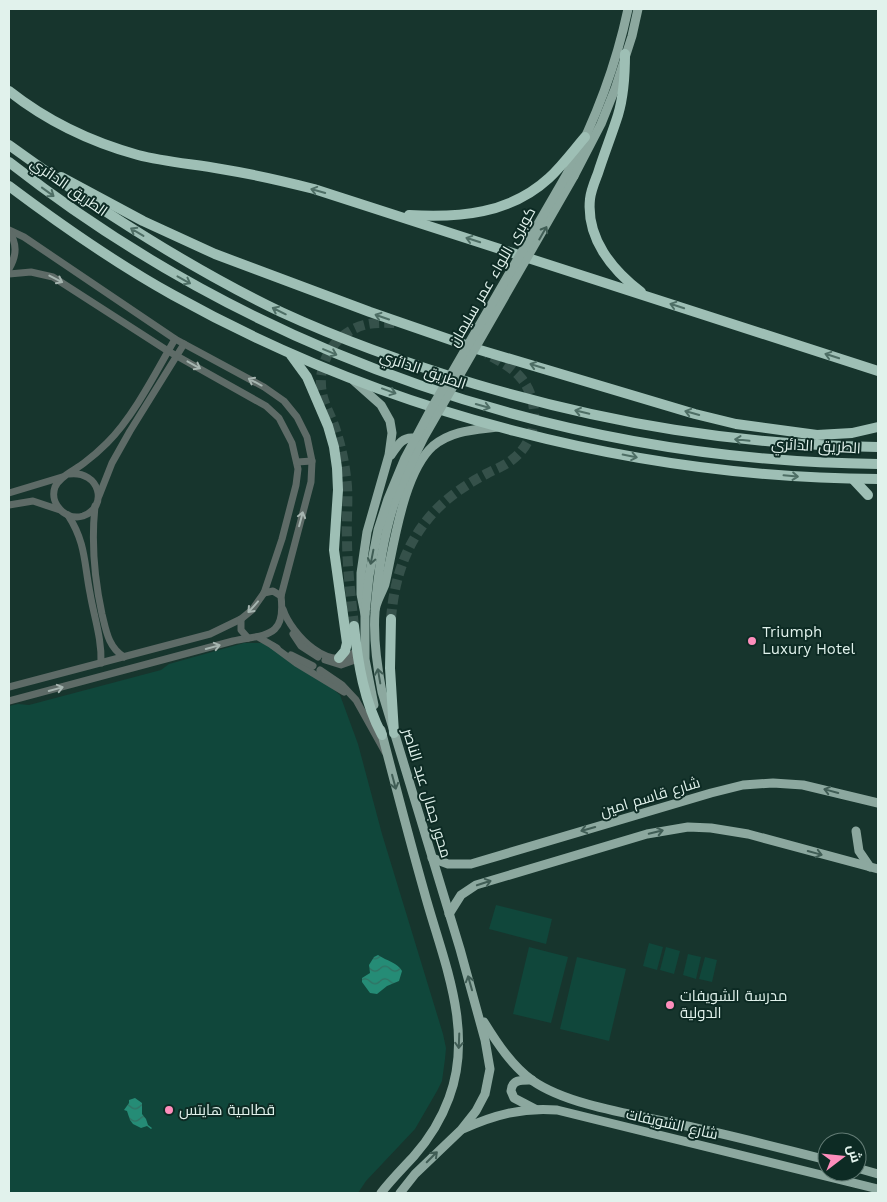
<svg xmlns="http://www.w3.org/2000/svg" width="887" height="1202" viewBox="0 0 887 1202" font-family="'Work Sans',Cairo,sans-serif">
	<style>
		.green { fill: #10473b }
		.water { fill: url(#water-waves) }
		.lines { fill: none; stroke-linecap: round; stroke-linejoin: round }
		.highway-tunnel { stroke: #35514a; stroke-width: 10; stroke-dasharray: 10 5; stroke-linecap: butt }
		.minor { stroke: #5e6b67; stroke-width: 7 }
		.major { stroke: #8ca89f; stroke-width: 9 }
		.highway { stroke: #9ebfb5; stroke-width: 10 }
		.major-bridge { stroke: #8ca89f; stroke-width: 9 }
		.oneway { stroke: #4e6e65 }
		.oneway2 { stroke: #405d55 }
		.oneway3 { stroke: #a6b5b0 }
		.poi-dot { fill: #fe8ebc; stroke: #0d2b24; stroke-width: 2 }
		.labels { text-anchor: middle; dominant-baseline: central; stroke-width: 4; stroke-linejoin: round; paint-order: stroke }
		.street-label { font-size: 15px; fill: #e1f2ec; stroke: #0d2b24 }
		.poi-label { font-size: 15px; fill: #e1f2ec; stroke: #0d2b24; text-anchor: start }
	</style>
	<defs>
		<pattern id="water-waves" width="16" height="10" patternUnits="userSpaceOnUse" patternTransform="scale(1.25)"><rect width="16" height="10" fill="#258c76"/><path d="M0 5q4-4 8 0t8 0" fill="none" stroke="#317163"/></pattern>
	</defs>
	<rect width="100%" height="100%" fill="#17352d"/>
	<g class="green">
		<polygon points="244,643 262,643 309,669 340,695 358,744 382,834 443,1034 446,1048 445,1059 442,1081 437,1091 415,1129 366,1181 358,1193 9,1193 9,706 18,704 29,705 161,670 169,664"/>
		<polygon points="496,905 552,919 546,944 489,929"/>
		<polygon points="649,943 663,947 657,970 643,966"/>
		<polygon points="529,947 568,957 551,1023 513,1014"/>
		<polygon points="666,947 680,951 674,974 660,970"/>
		<polygon points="688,954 701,957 696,979 683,975"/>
		<polygon points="577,957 626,969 609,1041 560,1029"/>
		<polygon points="705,957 717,960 712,982 699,979"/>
	</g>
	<g class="water">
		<path d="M378,955C387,961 398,963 402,971L399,981L387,986L377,994L370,993L362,982V978L370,973L369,965L374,957Z"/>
		<polygon points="135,1098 142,1103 142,1114 146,1119 148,1125 152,1128 151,1129 147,1126 141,1128 133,1124 130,1120 127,1111 124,1110 129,1103 129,1100"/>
	</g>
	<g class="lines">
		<g class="highway-tunnel">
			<path d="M391,619C394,579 406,542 434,512C449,496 467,484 486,474C495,469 505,466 513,459C538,440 541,402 521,378C512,367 499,361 487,354"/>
			<path d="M354,626C351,597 347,567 347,538C346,518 349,497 346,477C344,459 340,442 334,425C330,414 324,404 322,393C316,363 335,333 364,325C375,322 387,323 398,323"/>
		</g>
		<g class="minor">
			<path d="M9,230L24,237L175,339L264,387L284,401L297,417L307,437L312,461L311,482L281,596C286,639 265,634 233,641L9,701"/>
			<path d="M9,232C18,244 16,257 9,269"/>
			<polyline points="9,274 31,272 53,277 168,351 266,406 279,418 292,443 298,469 296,485 282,539 264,593 252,610 241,619 210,634 9,687"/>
			<polyline points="297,462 312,461"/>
			<path d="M69,474C100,470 109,507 83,516C66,521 49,504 55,487C60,476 75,470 84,463C92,457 100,450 107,443C134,416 156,372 175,339"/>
			<polyline points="9,493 62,477"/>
			<polyline points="99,496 112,463 130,431 184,344"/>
			<polyline points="9,505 33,501 60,510"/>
			<path d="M95,506C91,544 94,577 102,614C106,630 108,647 124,657"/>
			<path d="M68,515C86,543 84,563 90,593C94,617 102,639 101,663"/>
			<polyline points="264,593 273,591 281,596"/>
			<path d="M283,609C291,634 331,676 357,650"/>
			<polyline points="241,619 241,630 248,638"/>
			<polyline points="293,634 301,646 318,657"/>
			<polyline points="258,637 277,648"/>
			<polyline points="273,646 296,663 344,692"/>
			<polyline points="291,655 313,666"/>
			<polyline points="325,660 341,665 358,659"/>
			<polyline points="320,670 342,685 356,700 385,752"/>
		</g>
		<g class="major">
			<path d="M568,172C595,121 616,65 628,9"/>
			<polyline points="574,176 601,124 615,89 632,36 638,9"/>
			<polyline points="354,381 381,405 390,421 392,433 389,455 367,532 361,573 361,594 365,614 365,659 374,705"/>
			<path d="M391,455C397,447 401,437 413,438L420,444"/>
			<path d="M381,730C395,784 409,838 424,891C442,958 475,1029 449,1098C441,1120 429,1139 414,1156C403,1168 391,1180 381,1193"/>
			<polyline points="856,831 859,851 870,867"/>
			<polyline points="432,858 448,864 471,864 711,793 743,785 773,783 803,785 878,803"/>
			<polyline points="449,914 461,895 476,885 647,834 688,827 711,828 748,834 878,869"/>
			<path d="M484,1022C497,1043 512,1066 533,1081C569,1106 638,1115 682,1125C731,1135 779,1148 827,1160"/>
			<path d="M532,1080C522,1080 512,1079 511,1091L514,1098L535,1109"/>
			<path d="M463,1129C494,1115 523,1107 557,1110L878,1189"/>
			<polyline points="857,1168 878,1174"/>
			<path d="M400,1193L415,1174L461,1130L476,1111L485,1094L490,1069L485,1040L460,949L382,692C377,666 373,639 375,612C375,603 382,593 385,584C394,546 403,473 433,446C452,430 475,430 498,427"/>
		</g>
		<g class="highway">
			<path d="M625,54C625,74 624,95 618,115C612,134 604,154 598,173C595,181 591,190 590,199C586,238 612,270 641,292"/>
			<path d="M9,91C47,121 91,142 138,155C165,162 193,164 221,169C252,174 283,181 314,189L878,371"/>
			<path d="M9,145C95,207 185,266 281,312C344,341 409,364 475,384C609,424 738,445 878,447"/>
			<path d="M9,162C257,356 563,461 878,464"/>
			<polyline points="61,177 143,221 215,254 370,312 480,350 695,414 736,424 817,435 852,433 878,427"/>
			<path d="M9,186C61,225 115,263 173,295C385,413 636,478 878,479"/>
			<path d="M409,215C459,218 510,214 549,178C562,166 573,151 585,137"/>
			<polyline points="291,355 307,377 328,426 334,447 337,468 338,490 334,550 347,643 345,651 339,658"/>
			<polyline points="853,479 868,495"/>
			<polyline points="391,619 390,668 394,733"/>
			<path d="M354,626C358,664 364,701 382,735"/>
		</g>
		<g class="major-bridge">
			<path d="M375,609C378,573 383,538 394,504C402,481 413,459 424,437L574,176"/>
			<polyline points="365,614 369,576 378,530 388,499 405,458 431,409 568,172"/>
		</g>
	</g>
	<defs><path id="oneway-shaft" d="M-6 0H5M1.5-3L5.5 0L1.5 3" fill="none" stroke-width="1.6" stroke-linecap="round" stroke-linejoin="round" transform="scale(1.25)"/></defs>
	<g class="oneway">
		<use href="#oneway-shaft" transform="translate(318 191) rotate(-164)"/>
		<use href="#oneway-shaft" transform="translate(48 192) rotate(36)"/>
		<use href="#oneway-shaft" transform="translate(137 232) rotate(-149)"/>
		<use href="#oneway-shaft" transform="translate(473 240) rotate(-162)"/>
		<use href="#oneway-shaft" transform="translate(184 280) rotate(29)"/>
		<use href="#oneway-shaft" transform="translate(677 306) rotate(-162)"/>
		<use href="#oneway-shaft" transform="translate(279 311) rotate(-154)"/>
		<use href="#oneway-shaft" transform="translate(382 317) rotate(-161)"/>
		<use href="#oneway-shaft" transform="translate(330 352) rotate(23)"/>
		<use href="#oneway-shaft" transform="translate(832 356) rotate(-162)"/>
		<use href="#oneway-shaft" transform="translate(537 366) rotate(-163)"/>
		<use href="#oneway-shaft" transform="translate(389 391) rotate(20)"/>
		<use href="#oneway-shaft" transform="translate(483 406) rotate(16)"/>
		<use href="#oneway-shaft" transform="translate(582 412) rotate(-167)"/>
		<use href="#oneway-shaft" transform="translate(692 413) rotate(-164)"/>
		<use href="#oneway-shaft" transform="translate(742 440) rotate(-174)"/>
		<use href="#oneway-shaft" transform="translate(630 456) rotate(11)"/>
		<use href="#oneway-shaft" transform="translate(791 476) rotate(5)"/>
	</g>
	<g class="oneway2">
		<use href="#oneway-shaft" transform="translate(543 233) rotate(-60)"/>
		<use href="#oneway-shaft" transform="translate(372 557) rotate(101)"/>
		<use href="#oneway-shaft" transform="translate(379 676) rotate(-100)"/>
		<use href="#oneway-shaft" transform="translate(394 782) rotate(75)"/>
		<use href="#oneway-shaft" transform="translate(831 791) rotate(-165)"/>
		<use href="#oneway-shaft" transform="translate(588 829) rotate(164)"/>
		<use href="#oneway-shaft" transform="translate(656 832) rotate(-13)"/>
		<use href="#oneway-shaft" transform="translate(815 853) rotate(15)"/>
		<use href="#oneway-shaft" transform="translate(484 883) rotate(-18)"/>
		<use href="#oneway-shaft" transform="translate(470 983) rotate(-106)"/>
		<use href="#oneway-shaft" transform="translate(459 1041) rotate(92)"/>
		<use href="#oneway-shaft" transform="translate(432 1157) rotate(-45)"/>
	</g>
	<g class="oneway3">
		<use href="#oneway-shaft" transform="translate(56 279) rotate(27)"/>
		<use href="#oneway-shaft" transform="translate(194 365) rotate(29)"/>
		<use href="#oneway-shaft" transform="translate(255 382) rotate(-152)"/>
		<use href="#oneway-shaft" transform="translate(301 519) rotate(-75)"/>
		<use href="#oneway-shaft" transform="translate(253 607) rotate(132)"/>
		<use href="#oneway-shaft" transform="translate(213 647) rotate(-15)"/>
		<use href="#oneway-shaft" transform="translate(56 689) rotate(-15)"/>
	</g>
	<g class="poi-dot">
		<circle cx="752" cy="641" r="5"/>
		<circle cx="670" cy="1005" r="5"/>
		<circle cx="169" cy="1110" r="5"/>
	</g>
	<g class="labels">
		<g class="street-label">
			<text transform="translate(69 187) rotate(35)">الطريق الدائري</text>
			<text transform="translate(492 277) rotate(-60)">كوبرى اللواء عمر سليمان</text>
			<text transform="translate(423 370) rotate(19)">الطريق الدائري</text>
			<text transform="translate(816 446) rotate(3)">الطريق الدائري</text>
			<text transform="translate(427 793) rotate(73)">محور جمال عبد الناصر</text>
			<text transform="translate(650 797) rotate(-17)">شارع قاسم امين</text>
			<text transform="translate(672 1124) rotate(13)">شارع الشويفات</text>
		</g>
		<g class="poi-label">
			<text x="762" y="632">Triumph<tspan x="762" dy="17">Luxury Hotel</tspan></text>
			<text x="680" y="996">مدرسة الشويفات<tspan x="680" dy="17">الدولية</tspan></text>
			<text x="179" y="1110">قطامية هايتس</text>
		</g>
	</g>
	<rect width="887" height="1202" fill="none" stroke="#e1f2ec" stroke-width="20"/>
	<g transform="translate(842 1157) rotate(74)"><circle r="24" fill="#0d2b24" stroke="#627b74"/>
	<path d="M0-4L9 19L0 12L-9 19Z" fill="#fe8ebc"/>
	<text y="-8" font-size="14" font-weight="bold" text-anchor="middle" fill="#e1f2ec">ش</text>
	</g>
</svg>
